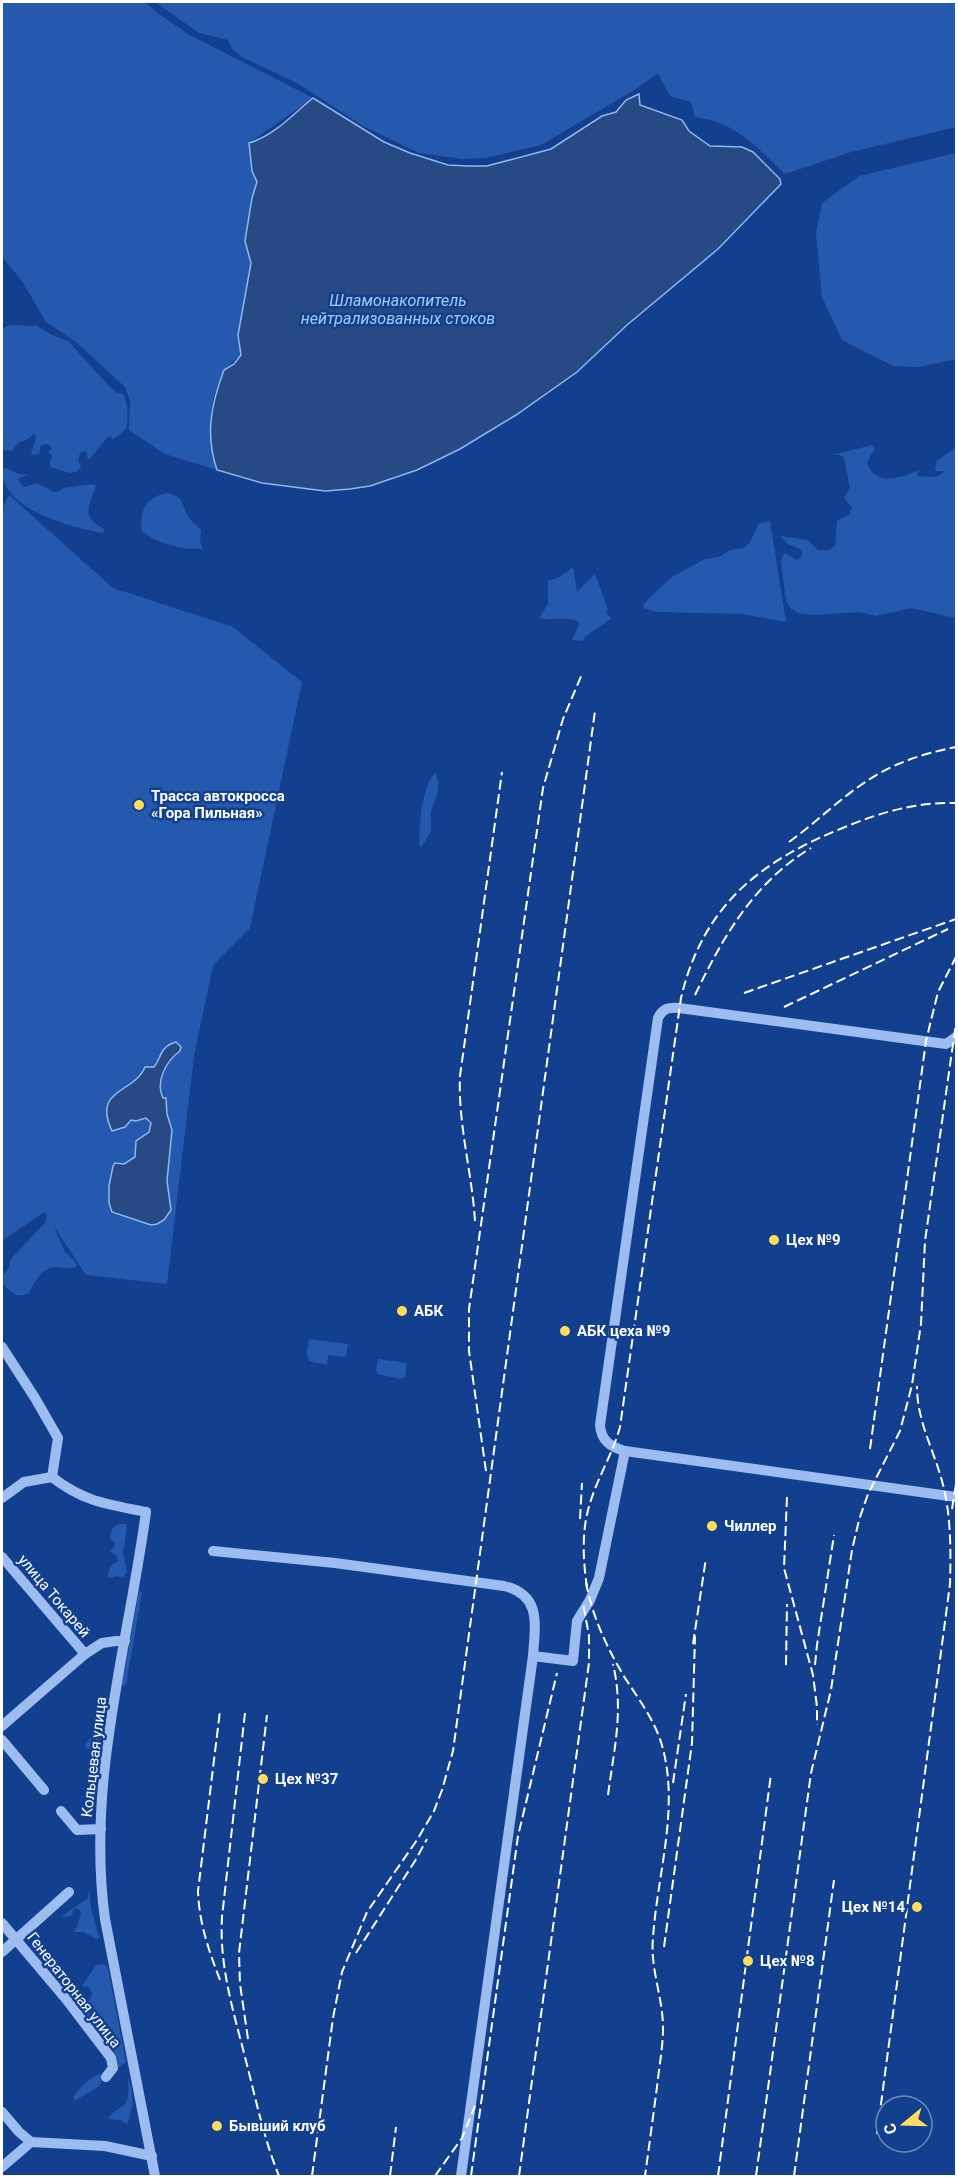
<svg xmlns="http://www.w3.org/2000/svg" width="958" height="2178" viewBox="0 0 958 2178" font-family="Roboto,sans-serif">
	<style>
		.green { fill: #2559ae }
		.water { fill: #284a84; stroke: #8fb7f4; stroke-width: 1.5 }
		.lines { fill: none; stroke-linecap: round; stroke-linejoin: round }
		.minor { stroke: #9dbdf1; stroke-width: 10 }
		.rail { stroke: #fff; stroke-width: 2; stroke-dasharray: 10 4.5; stroke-linecap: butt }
		.poi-dot { fill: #ffdc5d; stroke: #13408e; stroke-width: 2 }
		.labels { text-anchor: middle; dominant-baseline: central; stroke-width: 5; stroke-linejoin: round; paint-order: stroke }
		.poi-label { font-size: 15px; font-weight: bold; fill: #fff; stroke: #13408e; text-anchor: start }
		.street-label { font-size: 15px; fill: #fff; stroke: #13408e }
		.water-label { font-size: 16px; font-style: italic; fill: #a9c8f8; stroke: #13408e }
	</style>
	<rect width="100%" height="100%" fill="#13408e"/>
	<g class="green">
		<path d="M2,2H145L159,14L188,34L313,98L249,143L252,171L257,182L252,198L246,241L251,263L238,335L241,355C235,360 227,365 224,372C207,400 207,440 217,470L165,454L129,430L130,401L125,387L76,342L46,322L22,281L2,257Z"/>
		<path d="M155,2H956V127L851,152L785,174C756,147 736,122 695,117L691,102L670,96L658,73L636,89L541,145L485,158L462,159L419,153L363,126L297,83L242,57L232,49L228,40L199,33Z"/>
		<polygon points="956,153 956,359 919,367 893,366 842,340 822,297 816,233 822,203 859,176"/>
		<path d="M9,325L37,326L52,335L68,341L110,387L117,393L123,394C127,399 130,424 125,430C121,433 117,437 112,439L111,436C104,439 96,453 88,460L86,451L80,453L78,460L81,468L76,472L70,473L51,467L50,462L52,455L48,452L52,448L48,444L41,445L39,454L31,455L36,437L34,434L26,440L19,442L12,451L2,450V329Z"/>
		<path d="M872,445L875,448L867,462C873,487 902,478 919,470L917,476L936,477L946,471H936L935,467L937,461L956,447V618L911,608L876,616L859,612L815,615L798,613L790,608L786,600L781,562L784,553L797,560L801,558L802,553L800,549L788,544L780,536L807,540L818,550H829L835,546L837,521L849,515L852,507L844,498L850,488L844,458L840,455H833Z"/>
		<path d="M6,468L18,474L28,475L17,479L24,487L37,483L53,492L59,491L63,488L93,484L96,486C89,505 80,517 104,529L103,533C72,528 1,509 2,470Z"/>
		<path d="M166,493C186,498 180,502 188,516C191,521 197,526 201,530L200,542L203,550C196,547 191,550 184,548C169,546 153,540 142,531C139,509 146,498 166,493Z"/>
		<path d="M9,495L113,588L233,627L302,682L250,928L213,965L194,1056L167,1284L86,1275L53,1225L65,1252L74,1260L77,1266C69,1270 64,1268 57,1267C43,1266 34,1282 29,1293C16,1299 11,1292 2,1283V1275L8,1270L11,1259L45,1223L47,1216L44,1212L2,1241V508Z"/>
		<polygon points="770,521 786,622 743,614 659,612 645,609 643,606 648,599 672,577 705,559 719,557 730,550 743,548 750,543 758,524"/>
		<path d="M573,567L577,592L595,574L608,609L606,613L611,618C602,628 589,630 582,641L572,640L580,623C566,614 553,622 539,618L548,604V581L560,577Z"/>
		<path d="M435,773C442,786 436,798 431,811C430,816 431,821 431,826C431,835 425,841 420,848C418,830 422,785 435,773Z"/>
		<polygon points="309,1339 348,1344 346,1357 328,1355 327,1365 309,1361 307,1354"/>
		<polygon points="378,1359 407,1363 405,1377 400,1379 378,1374 376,1370"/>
		<path d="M118,1524H126L127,1527L123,1553L127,1572L123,1577L116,1576L110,1578L108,1577C108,1568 111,1565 118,1561L117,1556L110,1552L116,1544L110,1538L112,1529Z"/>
		<polygon points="139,1591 142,1592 126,1685 122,1686"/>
		<polygon points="101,1706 102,1709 99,1746 92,1750 86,1747 85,1745 92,1736"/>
		<polygon points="89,1889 91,1908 99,1938 97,1939 83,1932 74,1932 78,1925 81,1913 79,1909 74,1909 71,1916 61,1917 88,1898"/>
		<path d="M105,1964L108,1969L126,2062L118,2068L114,2066L102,2039L103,2021L92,2026L87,2021L86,2014C82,2007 76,2009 76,2000L81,1996L88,2000L91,1999L92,1993L89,1987L82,1986L96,1965Z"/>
		<path d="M103,2074L104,2078L98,2087L74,2101V2096C81,2087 91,2075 103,2074Z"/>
		<path d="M128,2077C134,2095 134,2107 127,2124L121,2120L108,2119C113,2111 116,2111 123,2106C131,2100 128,2086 128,2077Z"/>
	</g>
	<g class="water">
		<path d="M639,94L640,105L682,120L689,131L710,146L742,147L753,152L780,179L781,184L718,249L627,325L577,372L516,415L460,449L417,470L370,486L350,489L325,491L262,483L217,470C205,435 211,404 224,370L234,364L241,355L238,335L251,263L245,241L252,198L257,182L252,171L249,143C274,136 293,114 313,98L384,142L410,153L448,165L468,166H487L551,149L602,116L616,112L626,100Z"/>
		<path d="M176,1042L181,1047L180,1051C166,1061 155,1082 163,1098H166L167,1114L172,1130L167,1181L171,1210L164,1220L157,1224L151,1225L112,1212L109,1203V1186L113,1166L115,1163L124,1164L135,1157L136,1141L149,1132L151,1123L146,1118L136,1121L131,1120L125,1127L112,1131C92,1088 134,1094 145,1067H154C162,1057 159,1047 176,1042Z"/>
	</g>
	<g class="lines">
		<g class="minor">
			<path d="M956,1037L946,1044L679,1008C669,1007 663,1008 658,1018L600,1425C601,1441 611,1447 625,1451L956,1497"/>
			<polyline points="2,1347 35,1398 58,1438 52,1477"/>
			<path d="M52,1477C84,1502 107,1504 146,1512C128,1646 86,1783 105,1919L155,2176"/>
			<polyline points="2,1498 24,1482 52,1477"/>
			<path d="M213,1551L335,1563L504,1586C542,1595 535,1625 533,1656L461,2176"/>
			<polyline points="2,1557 85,1654"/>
			<polyline points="533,1656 573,1661 577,1621 590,1600 599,1578 625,1451"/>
			<polyline points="2,1726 85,1654 102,1643 116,1641 125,1641"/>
			<polyline points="2,1740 44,1790"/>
			<polyline points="61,1811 77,1830 101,1829"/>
			<polyline points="2,1923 66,1999 111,2058 113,2068 106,2077"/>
			<polyline points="2,1952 69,1892"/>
			<polyline points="2,2112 19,2132 31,2142 105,2146 152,2156"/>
			<polyline points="2,2167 31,2142"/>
		</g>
		<g class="rail">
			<path d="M789,842C817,822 841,797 870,779C896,762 926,753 956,747"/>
			<polyline points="744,993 956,919"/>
			<path d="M695,995C723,937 754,882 811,848"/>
			<polyline points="784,1007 948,929"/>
			<path d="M475,1221C472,1172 458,1126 460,1076L502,772"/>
			<polyline points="870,1449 926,1041 938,992 956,957"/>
			<polyline points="486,1471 469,1351 469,1309 543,788 563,719 582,674"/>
			<polyline points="787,1497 784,1568 813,1675 817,1707 817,1725"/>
			<polyline points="952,1509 956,1484"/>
			<polyline points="580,1519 582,1483"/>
			<path d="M586,1582C592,1616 607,1648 625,1678C640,1701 656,1722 663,1749C679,1811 657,1876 653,1938C650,1969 663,1997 663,2028C663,2048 659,2067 657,2087C653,2117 649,2147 645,2176"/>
			<path d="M587,1588C583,1559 581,1529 591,1500C599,1475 613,1453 620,1427L681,998C703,905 760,861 845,827C882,812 916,802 956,803"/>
			<polyline points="693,1644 706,1558"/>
			<polyline points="786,1665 787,1604"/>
			<polyline points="815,1665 817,1645 834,1535"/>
			<path d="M245,1713L222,1917C219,1967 234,2013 246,2061C256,2100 264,2139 279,2176"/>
			<polyline points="673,1783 686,1694"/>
			<path d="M608,1795C614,1749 624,1711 613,1664"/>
			<polyline points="664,1947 692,1743 695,1636"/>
			<polyline points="356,1953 415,1861 427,1839"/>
			<path d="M220,1980C209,1951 199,1923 198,1891L220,1711"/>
			<polyline points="248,2039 240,1984 239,1953 267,1715"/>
			<path d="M877,2134L950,1584C951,1551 951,1513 942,1481C933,1448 917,1421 917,1386"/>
			<polyline points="312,2176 333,2018 342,1972 367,1912 417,1840 434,1811 442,1790 453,1751 595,711"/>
			<polyline points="390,2176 396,2127"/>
			<polyline points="435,2176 462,2138 475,2106"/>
			<polyline points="471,2176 518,1836 557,1673"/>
			<polyline points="519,2176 589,1663 589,1636 583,1603"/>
			<polyline points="718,2176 771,1774"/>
			<polyline points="756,2176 811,1773 831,1690 852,1550 859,1520 868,1494 900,1431 912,1385 921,1324 925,1241 956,1023"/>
			<polyline points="794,2176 834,1880"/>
		</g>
	</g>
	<g class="poi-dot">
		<circle cx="139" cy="805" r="6"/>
		<circle cx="774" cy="1240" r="6"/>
		<circle cx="402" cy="1311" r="6"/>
		<circle cx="565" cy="1331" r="6"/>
		<circle cx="712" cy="1526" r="6"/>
		<circle cx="263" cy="1779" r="6"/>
		<circle cx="917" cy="1907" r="6"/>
		<circle cx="748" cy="1961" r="6"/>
		<circle cx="217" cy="2126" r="6"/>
	</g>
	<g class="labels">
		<g class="poi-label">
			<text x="151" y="796">Трасса автокросса<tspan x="151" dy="17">«Гора Пильная»</tspan></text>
			<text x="786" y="1240">Цех №9</text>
			<text x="414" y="1311">АБК</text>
			<text x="577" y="1331">АБК цеха №9</text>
			<text x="724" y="1526">Чиллер</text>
			<text x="275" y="1779">Цех №37</text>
			<text x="905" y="1907" text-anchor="end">Цех №14</text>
			<text x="760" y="1961">Цех №8</text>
			<text x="229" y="2126">Бывший клуб</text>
		</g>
		<g class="street-label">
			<text transform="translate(54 1596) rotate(50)">улица Токарей</text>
			<text transform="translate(94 1757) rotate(-83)">Кольцевая улица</text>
			<text transform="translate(74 1990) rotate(52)">Генераторная улица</text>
		</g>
		<g class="water-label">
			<text x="398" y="300">Шламонакопитель<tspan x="398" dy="18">нейтрализованных стоков</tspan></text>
		</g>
	</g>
	<rect width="958" height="2178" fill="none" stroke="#ffffff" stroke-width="6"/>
	<g transform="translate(904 2124) rotate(251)"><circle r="28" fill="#13408e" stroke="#718cbb" stroke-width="1.5"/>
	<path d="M0-4.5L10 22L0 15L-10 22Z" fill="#ffdc5d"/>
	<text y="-9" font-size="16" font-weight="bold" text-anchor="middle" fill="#ffffff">С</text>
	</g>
</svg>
